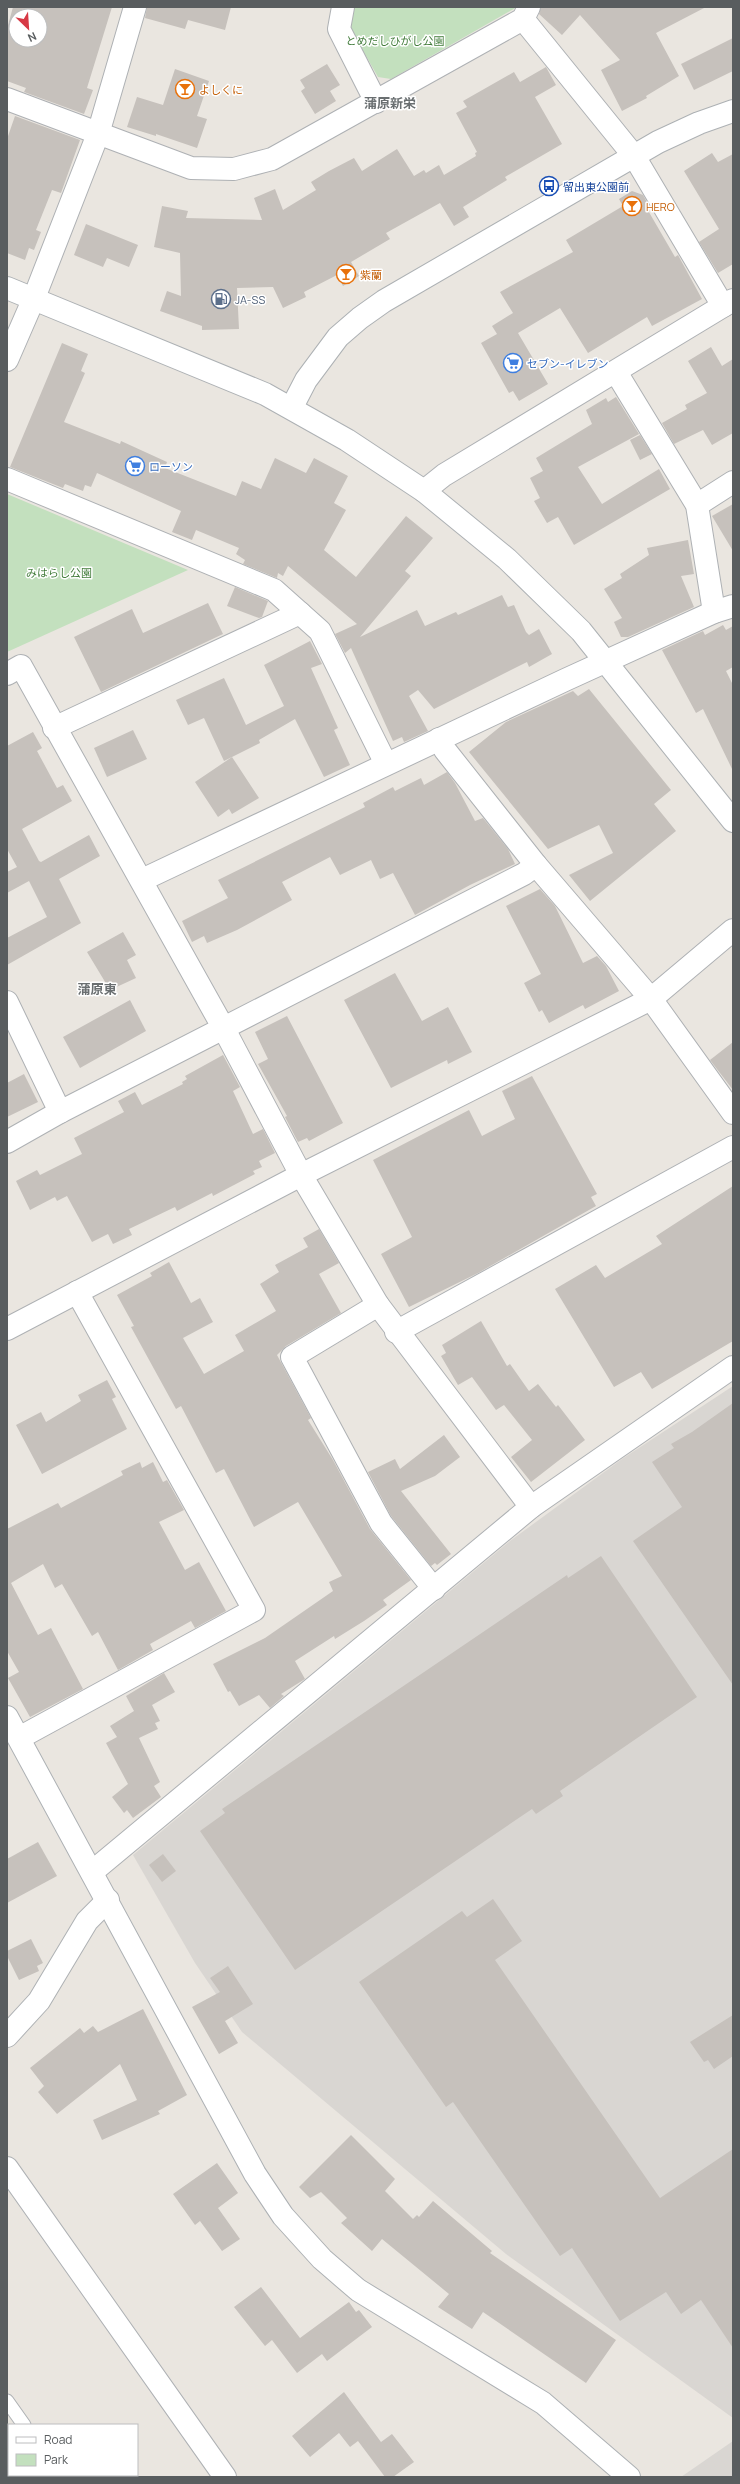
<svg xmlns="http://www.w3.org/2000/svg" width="740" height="2484" viewBox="0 0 740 2484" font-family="Manrope,'Noto Sans JP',sans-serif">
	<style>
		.industrial { fill: #d9d6d2 }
		.green { fill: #c3e0be }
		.building { fill: #c6c1bc; fill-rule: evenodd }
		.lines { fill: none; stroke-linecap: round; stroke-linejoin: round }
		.lane-casing { stroke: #aeb1b4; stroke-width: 15 }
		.street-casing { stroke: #aeb1b4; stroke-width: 24 }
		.secondary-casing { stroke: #adb1b4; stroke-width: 24 }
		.lane { stroke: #fff; stroke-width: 13 }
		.street { stroke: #fff; stroke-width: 22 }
		.secondary { stroke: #fff; stroke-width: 22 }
		.labels { text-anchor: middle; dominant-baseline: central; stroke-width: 3; stroke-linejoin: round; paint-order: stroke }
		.park-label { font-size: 11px; fill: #427c3b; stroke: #fff }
		.food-label { font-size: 11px; fill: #c56008; stroke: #fff; text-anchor: start }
		.transit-label { font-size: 11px; fill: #164399; stroke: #fff; text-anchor: start }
		.service-label { font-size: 11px; fill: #4e5e75; stroke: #fff; text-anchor: start }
		.shop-label { font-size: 11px; fill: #366cbe; stroke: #fff; text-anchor: start }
		.quarter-label { font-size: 13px; font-weight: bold; fill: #6a6f71; stroke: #fff }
	</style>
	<rect width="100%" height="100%" fill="#eae6e0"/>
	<g class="industrial">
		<polygon points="733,1386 733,2418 506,2254 242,2032 195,1963 133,1855 510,1541 622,1459"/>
		<polygon points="733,2441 733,2477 681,2477"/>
	</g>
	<g class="green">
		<polygon points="354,7 517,7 391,79 378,77 350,28"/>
		<polygon points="7,494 188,570 7,652"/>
	</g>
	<g class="building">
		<path d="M13,7H112L87,88L93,90L84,114L24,92L26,88L7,81V29ZM16,16H40V40H16Z"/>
		<polygon points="147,7 231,7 225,30 188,20 185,29 145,18"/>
		<polygon points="541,7 706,7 656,33 679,76 646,96 647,98 622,111 601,70 620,60 580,15 562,35 539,14"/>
		<polygon points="733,38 733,71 694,90 681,64"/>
		<polygon points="327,64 340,85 330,91 336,101 315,114 301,91 305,88 300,80"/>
		<polygon points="546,67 556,85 535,97 562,144 505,177 507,180 463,207 469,217 454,226 440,203 386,233 390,239 351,262 359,276 343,286 337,275 304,292 306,297 283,308 273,287 237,288 239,329 202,330 202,326 160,311 167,291 181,296 180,253 154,247 162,206 188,211 186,218 262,220 254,198 275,189 283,210 316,190 311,182 329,171 354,158 362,171 397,149 414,176 424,170 426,173 439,165 444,175 476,156 475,153 477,152 456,113 467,107 463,101 514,72 520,82"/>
		<polygon points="175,69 209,81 197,116 207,119 197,148 156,134 156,136 127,127 137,97 163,105"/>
		<polygon points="15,116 80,140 61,193 52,190 36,230 41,232 34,250 29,248 25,260 7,253 7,139"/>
		<polygon points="712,153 718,162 733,154 733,264 718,273 699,242 719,229 684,171"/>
		<polygon points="632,191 643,195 649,206 646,207 675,257 678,255 702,299 652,326 647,317 588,353 560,308 518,333 548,384 519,401 513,391 509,393 481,343 497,334 492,326 513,313 500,292 573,252 566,240 623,206 619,199"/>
		<polygon points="86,224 138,245 129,267 107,258 103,267 74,255"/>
		<polygon points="62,343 88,354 81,371 85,373 64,422 120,444 121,441 167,462 165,468 236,496 242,481 261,489 275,458 306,473 314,458 348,476 334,503 346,510 324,550 356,577 406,516 433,538 405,571 411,576 360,637 417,610 425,626 456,612 458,615 502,595 508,607 514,605 526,632 529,635 539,629 552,654 529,667 527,662 434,709 418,690 409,696 428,731 404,742 402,737 393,741 351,648 345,653 335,634 357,624 288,566 283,576 278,573 277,578 243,564 245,560 236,554 239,548 196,530 192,540 172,532 181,511 97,473 91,487 85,485 83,491 65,484 63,488 10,467"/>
		<polygon points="711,347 722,366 733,359 733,433 712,445 703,430 674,444 662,423 687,409 685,405 707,393 688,361"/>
		<polygon points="616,397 639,434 578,467 602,504 659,469 670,489 574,545 558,517 547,523 534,501 540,498 530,478 543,471 536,458 592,424 586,410 606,398 608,402"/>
		<polygon points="640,435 652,454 640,460 630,440"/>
		<polygon points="733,504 733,551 712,516"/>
		<polygon points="688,540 694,574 681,576 694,607 628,637 621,637 614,622 622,618 604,589 622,578 620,574 649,555 647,548"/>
		<polygon points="235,587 268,601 262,617 259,618 227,606"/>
		<polygon points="208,603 223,634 101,692 74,637 132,609 143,633"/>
		<polygon points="723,625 726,630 733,626 733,667 726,671 733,685 733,771 703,709 696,713 662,650 703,631 705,635"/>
		<polygon points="310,641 322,664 311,668 338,728 334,730 350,765 324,777 295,719 259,740 260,743 224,761 204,718 188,725 176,700 224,678 246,725 284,706 264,665"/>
		<polygon points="589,689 671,790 654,804 676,831 590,901 569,875 613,853 599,825 548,849 469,752 506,722 573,691 578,696"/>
		<polygon points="133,730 147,759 107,777 94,748"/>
		<polygon points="33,732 42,748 37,751 57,788 63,785 72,801 22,829 39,861 41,862 89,835 100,856 59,879 81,923 7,965 7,938 47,917 29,881 7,893 7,872 17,867 7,849 7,746"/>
		<polygon points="232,757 259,798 232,814 229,809 218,817 195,782"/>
		<polygon points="447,772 455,783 475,821 483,818 508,849 515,864 470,885 415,915 393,873 380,879 371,860 340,875 330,857 282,882 292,900 237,930 207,943 204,936 192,942 182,921 228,898 218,880 365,807 363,803 393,787 395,791 421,778 424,785"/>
		<polygon points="540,889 555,906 583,963 597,956 606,966 619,991 585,1009 583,1005 549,1023 542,1010 539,1012 524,983 541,974 506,906"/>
		<polygon points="123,932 136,955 127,960 136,978 110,990 87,952"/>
		<polygon points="395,973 422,1021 448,1007 472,1052 448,1064 447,1060 391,1088 344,1000"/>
		<polygon points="130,1000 146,1031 80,1068 63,1037"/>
		<polygon points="287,1016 343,1123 309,1141 307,1138 298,1142 285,1117 287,1116 258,1064 268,1059 255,1032"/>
		<polygon points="733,1042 733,1090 710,1060"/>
		<polygon points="223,1055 240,1087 233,1091 253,1134 263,1129 275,1153 259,1161 262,1167 253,1171 255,1174 213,1196 212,1193 177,1211 175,1207 129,1229 132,1235 113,1244 108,1234 92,1242 67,1196 57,1201 55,1197 30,1210 16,1181 37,1170 40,1175 82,1154 74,1138 124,1112 118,1101 135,1092 142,1105 183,1084 182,1082 187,1079 185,1076"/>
		<polygon points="24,1074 38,1102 7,1117 7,1083"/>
		<polygon points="532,1076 597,1194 591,1197 596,1206 478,1273 409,1307 381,1254 412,1237 373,1160 469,1110 482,1136 515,1119 502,1091"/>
		<polygon points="733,1186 733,1341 652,1389 641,1372 614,1387 555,1289 596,1265 605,1278 662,1244 656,1236"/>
		<polygon points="319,1229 339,1263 319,1274 341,1313 286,1346 277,1355 311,1418 308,1420 333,1460 370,1529 411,1580 383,1600 387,1605 364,1621 335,1639 334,1636 295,1661 305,1679 281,1694 284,1696 270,1708 259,1695 239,1706 230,1691 228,1692 213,1664 265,1638 333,1591 329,1582 342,1576 298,1502 254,1527 224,1469 216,1473 181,1406 176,1409 131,1327 134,1326 117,1295 152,1276 150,1273 169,1262 191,1303 200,1298 213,1322 183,1338 204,1374 244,1351 235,1335 276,1311 260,1284 279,1272 275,1265 308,1247 303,1238"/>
		<polygon points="481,1321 507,1366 510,1364 529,1391 538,1384 556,1407 558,1405 585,1440 531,1482 511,1457 532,1440 504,1405 496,1410 472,1377 458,1385 441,1356 446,1353 442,1345"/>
		<polygon points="107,1380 116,1397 112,1399 127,1429 42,1474 16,1425 41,1412 46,1422 81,1401 78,1395"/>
		<polygon points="733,1403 733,1685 633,1541 682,1507 652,1462 674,1448 671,1444 692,1432"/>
		<polygon points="444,1435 460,1457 435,1476 401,1491 451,1554 437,1565 435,1563 431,1566 391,1516 368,1472 395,1459 400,1469"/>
		<polygon points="140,1462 142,1468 153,1462 163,1482 167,1480 184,1510 159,1522 185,1570 199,1562 226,1611 195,1628 191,1621 150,1644 153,1650 118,1670 98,1632 92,1636 62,1584 55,1588 43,1564 11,1583 38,1635 51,1628 83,1689 30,1717 8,1678 19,1672 7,1651 7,1529 58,1503 61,1508 123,1475 121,1471"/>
		<polygon points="601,1556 697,1697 560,1791 563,1796 536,1814 532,1809 295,1970 200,1831 225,1813 222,1809 567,1575 568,1578"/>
		<polygon points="164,1673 175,1692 152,1705 160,1721 155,1723 158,1729 139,1738 160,1782 154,1786 161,1797 133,1818 127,1810 124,1813 112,1797 128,1784 106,1743 117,1737 110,1726 134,1711 126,1696"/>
		<polygon points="38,1842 57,1876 7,1903 7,1859"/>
		<polygon points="163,1854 176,1871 162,1882 149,1865"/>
		<polygon points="493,1899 522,1941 495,1960 660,2198 733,2149 733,2348 701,2300 681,2314 666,2292 620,2321 572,2248 560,2256 453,2102 446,2107 359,1982 462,1911 467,1917"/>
		<polygon points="31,1939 43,1963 37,1966 39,1971 19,1980 7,1956 7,1951"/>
		<polygon points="228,1966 253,2004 225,2021 238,2043 219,2054 192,2007 220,1992 210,1978"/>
		<polygon points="143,2009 187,2095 158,2111 160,2114 102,2140 93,2120 137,2100 120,2064 57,2114 38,2092 44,2086 30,2068 80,2028 84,2033 93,2026 98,2032"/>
		<polygon points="733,2015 733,2056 714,2069 708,2060 704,2062 690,2042"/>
		<polygon points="351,2135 395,2179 385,2191 413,2219 417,2215 419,2217 433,2201 492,2251 490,2253 616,2340 586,2383 483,2312 472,2329 438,2307 449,2294 382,2239 372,2251 341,2223 347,2218 321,2192 310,2198 299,2187"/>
		<polygon points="217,2163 238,2193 218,2208 240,2239 222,2251 200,2221 195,2225 173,2194"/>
		<polygon points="261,2287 300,2338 349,2302 356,2312 359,2310 372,2327 327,2361 322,2354 297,2373 272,2340 265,2346 234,2307"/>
		<polygon points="344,2392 381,2442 392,2434 414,2462 393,2477 385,2477 358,2441 350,2447 339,2433 310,2457 292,2436"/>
	</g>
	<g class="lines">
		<g class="lane-casing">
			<g id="lane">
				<polyline points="7,2401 24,2425"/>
				<polyline points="59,2475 60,2477"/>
			</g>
		</g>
		<g class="street-casing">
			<g id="street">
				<polyline points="343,7 339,29 376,102"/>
				<polyline points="523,19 634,156 723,306"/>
				<polyline points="7,99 191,168 234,169 272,159 523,19 529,7"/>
				<polyline points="7,360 34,298 98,134 135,7"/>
				<polyline points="616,372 697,505 714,612"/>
				<polyline points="7,479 274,590 320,631 386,764"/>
				<polyline points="424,491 444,475 733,300"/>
				<polyline points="697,505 733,482"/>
				<polyline points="7,674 21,666 224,1029 301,1175 378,1305 531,1507"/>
				<polyline points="54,728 300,613"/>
				<polyline points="439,739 445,750 536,865 651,999 733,1113"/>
				<polyline points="142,880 565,680 714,612 733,606"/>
				<polyline points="7,1002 60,1112"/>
				<polyline points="7,1142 60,1112 524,874 536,865"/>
				<polyline points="378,1305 292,1357 381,1523 434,1589"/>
				<polyline points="7,1329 301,1175 651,999 733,930"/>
				<polyline points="396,1332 733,1147"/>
				<polyline points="19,1738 254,1610 77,1292"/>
				<polyline points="92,1872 531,1507 733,1367"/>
				<polyline points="7,2036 39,2001 87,1921 108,1900"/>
				<polyline points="7,2168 225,2477"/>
			</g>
		</g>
		<g class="secondary-casing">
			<g id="secondary">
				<polyline points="7,288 265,394 347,440 424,491 507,559 581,631 733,821"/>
				<polyline points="292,407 306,380 338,337 360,318 384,301 658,142 699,123 733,111"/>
				<polyline points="7,1717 255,2174 283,2216 322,2259 358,2290 543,2403 629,2477"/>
			</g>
		</g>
		<use href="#lane" class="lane"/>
		<use href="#street" class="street"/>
		<use href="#secondary" class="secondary"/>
	</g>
	<defs>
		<g id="bar-ring" transform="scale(1)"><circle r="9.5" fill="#fff" stroke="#e8710a" stroke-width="1.5"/><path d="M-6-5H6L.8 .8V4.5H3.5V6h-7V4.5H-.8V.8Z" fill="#e8710a"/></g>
		<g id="bus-ring" transform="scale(1)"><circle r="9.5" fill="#fff" stroke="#1a4fb4" stroke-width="1.5"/><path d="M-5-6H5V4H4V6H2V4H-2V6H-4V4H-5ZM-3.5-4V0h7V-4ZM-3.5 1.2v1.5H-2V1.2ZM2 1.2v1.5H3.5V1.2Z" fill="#1a4fb4"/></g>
		<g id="fuel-ring" transform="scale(1)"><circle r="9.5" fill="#fff" stroke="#5c6f8a" stroke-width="1.5"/><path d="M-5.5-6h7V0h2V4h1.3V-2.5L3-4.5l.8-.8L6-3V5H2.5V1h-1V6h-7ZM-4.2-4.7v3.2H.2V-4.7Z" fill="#5c6f8a"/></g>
		<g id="supermarket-ring" transform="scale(1)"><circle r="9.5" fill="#fff" stroke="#3f7fe0" stroke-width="1.5"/><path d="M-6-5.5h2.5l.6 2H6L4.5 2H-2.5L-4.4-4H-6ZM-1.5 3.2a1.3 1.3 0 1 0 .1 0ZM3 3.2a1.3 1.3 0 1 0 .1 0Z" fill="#3f7fe0"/></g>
	</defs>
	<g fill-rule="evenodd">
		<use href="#bar-ring" x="185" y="89"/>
		<use href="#bus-ring" x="549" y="186"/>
		<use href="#bar-ring" x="632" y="206"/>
		<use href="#bar-ring" x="346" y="274"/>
		<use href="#fuel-ring" x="221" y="299"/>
		<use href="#supermarket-ring" x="513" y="363"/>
		<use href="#supermarket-ring" x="135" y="466"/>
	</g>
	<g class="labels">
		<g class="park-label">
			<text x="395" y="40">とめだしひがし公園</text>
			<text x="59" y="572">みはらし公園</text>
		</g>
		<g class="food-label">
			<text x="199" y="89">よしくに</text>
			<text x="646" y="206">HERO</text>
			<text x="360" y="274">紫蘭</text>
		</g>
		<g class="transit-label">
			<text x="563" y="186">留出東公園前</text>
		</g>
		<g class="service-label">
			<text x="235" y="299">JA-SS</text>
		</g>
		<g class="shop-label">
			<text x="527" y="363">セブン-イレブン</text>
			<text x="149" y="466">ローソン</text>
		</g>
		<g class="quarter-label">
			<text x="390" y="103">蒲原新栄</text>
			<text x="97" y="989">蒲原東</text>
		</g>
	</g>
	<rect width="740" height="2484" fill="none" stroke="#595d5f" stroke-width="16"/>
	<rect x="8" y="2424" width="130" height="52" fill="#ffffff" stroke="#bdbebf"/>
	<rect x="16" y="2437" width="20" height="6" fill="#ffffff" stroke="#bdbebf"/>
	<text x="44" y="2444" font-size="12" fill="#595d5f">Road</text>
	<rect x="16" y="2454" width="20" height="12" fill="#c3e0be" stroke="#bdbebf"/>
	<text x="44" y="2464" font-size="12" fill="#595d5f">Park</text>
	<g transform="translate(28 28) rotate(155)"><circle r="19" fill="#ffffff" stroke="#bdbebf"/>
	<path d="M0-3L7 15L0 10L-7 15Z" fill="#d73945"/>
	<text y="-6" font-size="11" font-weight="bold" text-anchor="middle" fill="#595d5f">N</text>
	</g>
</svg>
